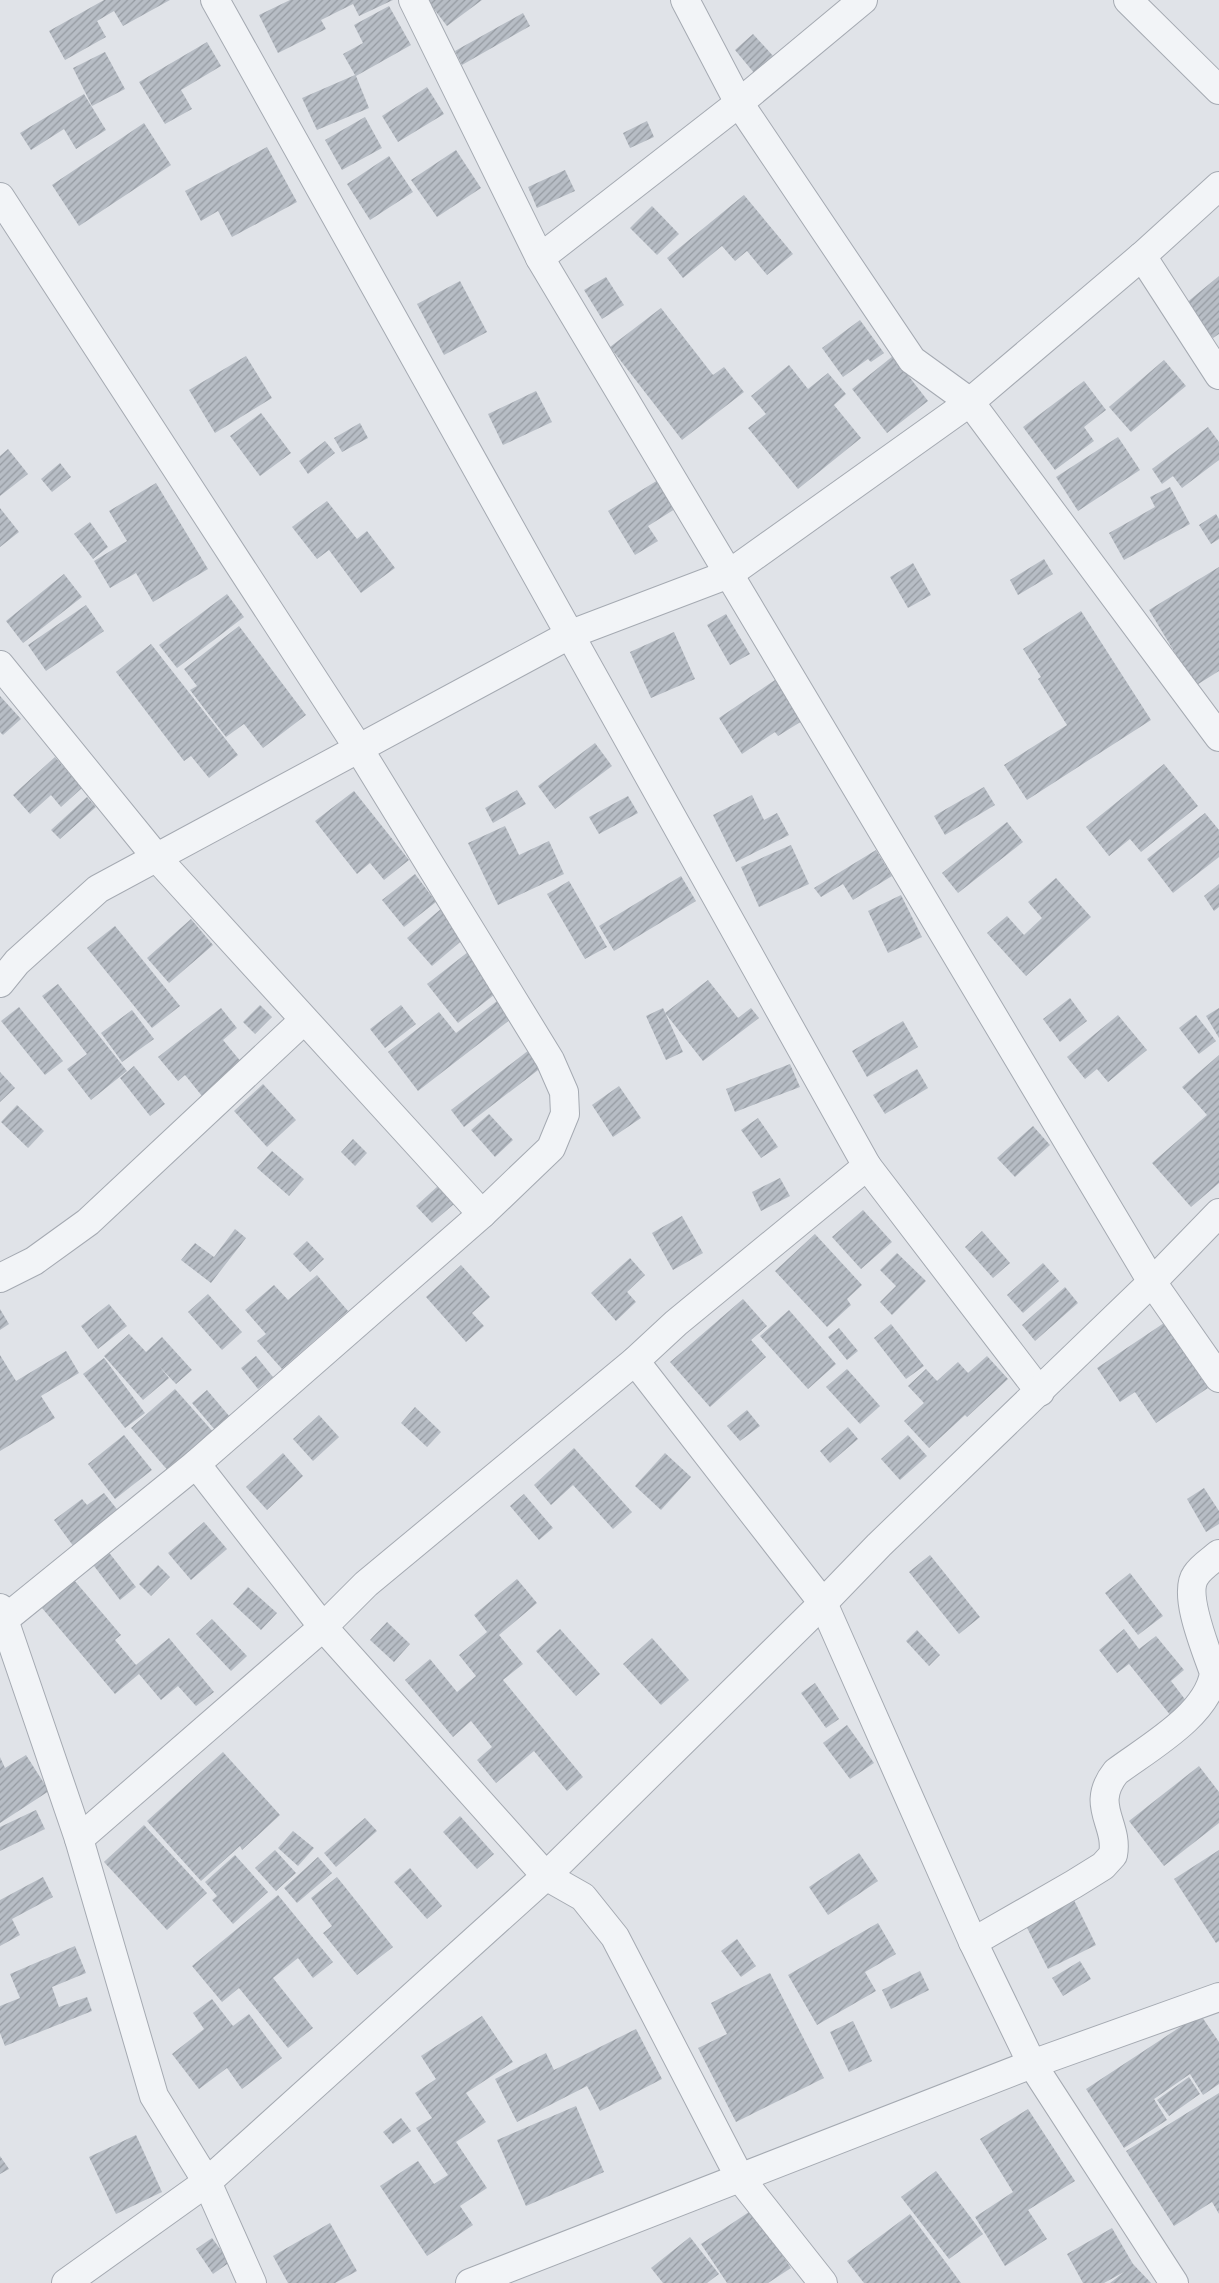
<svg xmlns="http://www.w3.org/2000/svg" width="1219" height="2283" viewBox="0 0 1219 2283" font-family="Roboto,sans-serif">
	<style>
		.building { fill: url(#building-hatch) }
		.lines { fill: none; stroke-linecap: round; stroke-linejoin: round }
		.street-casing { stroke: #a5aab2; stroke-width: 30 }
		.street { stroke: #f2f4f7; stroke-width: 28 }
	</style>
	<defs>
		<pattern id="building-hatch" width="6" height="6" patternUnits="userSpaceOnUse" patternTransform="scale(1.25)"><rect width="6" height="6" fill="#b7bdc5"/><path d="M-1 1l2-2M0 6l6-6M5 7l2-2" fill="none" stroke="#959aa1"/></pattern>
	</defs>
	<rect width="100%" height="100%" fill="#e0e3e8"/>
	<g class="building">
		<polygon points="104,0 170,0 123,26 114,11 97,21 106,37 65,60 49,31"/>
		<polygon points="290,0 393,0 359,16 353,4 321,20 326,29 278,53 259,15"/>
		<polygon points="427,0 482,0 447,26"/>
		<polygon points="389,6 411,45 356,76 369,108 317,130 302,98 355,75 343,54 363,43 354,25"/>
		<polygon points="523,13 530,26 462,65 455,51"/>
		<polygon points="753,34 774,57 755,74 735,50"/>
		<polygon points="207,42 221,66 181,90 192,109 165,124 139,82"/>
		<polygon points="105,52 125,89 92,106 73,68"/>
		<polygon points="427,87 444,114 398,142 382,116"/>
		<polygon points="84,94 106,130 76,149 64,129 31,150 20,133"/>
		<polygon points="365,117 382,148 342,170 325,140"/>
		<polygon points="647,121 654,137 630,148 623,133"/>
		<polygon points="144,123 171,165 79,226 52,185"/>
		<polygon points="267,147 297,202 232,237 218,211 201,221 185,191"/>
		<polygon points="456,150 481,188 437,217 411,180"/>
		<polygon points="389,156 413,192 370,220 347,184"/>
		<polygon points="565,170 575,191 537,208 528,187"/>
		<polygon points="744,195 793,254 767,275 747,251 735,261 722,246 683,278 667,258"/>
		<polygon points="652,206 679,234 657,255 630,228"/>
		<polygon points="1219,276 1219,334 1213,338 1185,304"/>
		<polygon points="606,277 624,305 602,319 584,290"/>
		<polygon points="460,281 487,332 444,355 417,304"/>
		<polygon points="661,308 713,375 724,367 744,392 682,440 610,347"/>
		<polygon points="860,320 884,353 871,362 868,359 843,377 822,348"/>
		<polygon points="246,356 272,398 215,433 189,390"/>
		<polygon points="893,356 928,401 887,433 852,389"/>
		<polygon points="1164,360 1186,386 1131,432 1109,407"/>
		<polygon points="789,365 808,389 828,373 846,394 834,405 861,438 798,489 748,428 766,414 751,396"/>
		<polygon points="1084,381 1106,410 1084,427 1094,441 1055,470 1023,427"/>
		<polygon points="536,391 552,422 503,445 488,414"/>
		<polygon points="261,413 291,453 260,476 230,436"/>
		<polygon points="360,423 368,438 342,452 334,438"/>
		<polygon points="1208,427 1219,442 1219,460 1182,488 1173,476 1162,484 1152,469"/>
		<polygon points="1118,437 1140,470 1078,511 1056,477"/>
		<polygon points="325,441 335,453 308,474 299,461"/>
		<polygon points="8,449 28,474 0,496 0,456"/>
		<polygon points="60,463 71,477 52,492 41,479"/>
		<polygon points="658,480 675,509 648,526 658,541 635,555 608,511"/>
		<polygon points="156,483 208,569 153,602 136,573 110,588 94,561 127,541 109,511"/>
		<polygon points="1170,487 1190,524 1124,560 1109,533 1155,507 1150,497"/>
		<polygon points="327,501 357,539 367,531 395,568 361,593 329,550 317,559 292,527"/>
		<polygon points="0,508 19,532 0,547"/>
		<polygon points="1216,514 1219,519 1219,539 1211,544 1199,525"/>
		<polygon points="90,522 108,547 93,559 74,534"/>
		<polygon points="1044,559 1053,574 1018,595 1010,580"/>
		<polygon points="913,563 931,595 908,608 890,577"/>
		<polygon points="1219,567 1219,671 1195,686 1149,610"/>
		<polygon points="64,574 82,597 23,643 6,621"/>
		<polygon points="227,594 244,617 177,668 159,645"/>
		<polygon points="86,605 104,631 46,671 28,645"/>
		<polygon points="1081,611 1151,720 1027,800 1004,765 1067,725 1038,679 1041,677 1023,649"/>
		<polygon points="726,614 750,654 730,665 707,625"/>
		<polygon points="239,626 306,715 263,748 244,724 226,737 190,690 197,686 184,669"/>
		<polygon points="674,632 695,679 651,698 630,652"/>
		<polygon points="151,644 238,755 209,778 191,756 184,761 116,672"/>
		<polygon points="775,680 802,721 778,736 775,732 742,754 719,718"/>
		<polygon points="0,696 21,719 3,735 0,732"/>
		<polygon points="595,743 612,766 555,809 538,786"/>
		<polygon points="55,757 82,788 61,807 51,795 30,814 13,795"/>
		<polygon points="1164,764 1198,806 1141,852 1130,839 1109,856 1086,827"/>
		<polygon points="984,787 995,805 945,835 934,816"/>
		<polygon points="517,790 526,804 493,823 485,808"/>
		<polygon points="354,791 409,860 384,880 370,863 357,874 315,821"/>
		<polygon points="752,795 764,820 777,813 789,835 736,862 713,815"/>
		<polygon points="628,796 638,813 599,834 589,817"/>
		<polygon points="87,797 96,807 60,839 51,830"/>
		<polygon points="1205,813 1219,830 1219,857 1173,893 1147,859"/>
		<polygon points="1007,822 1023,842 958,893 942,873"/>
		<polygon points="505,826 519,855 549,841 564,874 498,905 468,843"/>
		<polygon points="791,845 809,884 759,907 741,867"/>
		<polygon points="876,850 892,876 853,900 843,884 821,897 814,888"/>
		<polygon points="415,874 436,902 404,927 382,900"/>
		<polygon points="681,876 696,901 614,951 599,926"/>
		<polygon points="1056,878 1091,917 1026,976 987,933 1007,916 1024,935 1042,918 1028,902"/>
		<polygon points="569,881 607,947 585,959 547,894"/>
		<polygon points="1219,884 1219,907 1214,911 1204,896"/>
		<polygon points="901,895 922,937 888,953 868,911"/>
		<polygon points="442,908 466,937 432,966 407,938"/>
		<polygon points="191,919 213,945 169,983 147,958"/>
		<polygon points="115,926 180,1006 152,1028 87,948"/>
		<polygon points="468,952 499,991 458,1023 427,984"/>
		<polygon points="708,980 738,1018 751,1008 759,1018 703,1061 665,1013"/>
		<polygon points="58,984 127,1071 91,1100 67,1069 87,1054 42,996"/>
		<polygon points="1070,998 1087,1021 1060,1042 1043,1019"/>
		<polygon points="497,1001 511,1019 418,1091 388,1052 439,1012 456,1033"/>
		<polygon points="260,1005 272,1017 255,1034 243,1022"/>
		<polygon points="401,1005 416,1024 385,1048 370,1029"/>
		<polygon points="19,1007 63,1061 45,1075 1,1021"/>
		<polygon points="221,1008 237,1028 223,1040 242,1063 202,1096 185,1075 178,1081 158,1057"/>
		<polygon points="663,1008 683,1052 666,1060 646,1016"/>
		<polygon points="1219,1008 1219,1038 1206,1016"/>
		<polygon points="132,1010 154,1039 122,1062 101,1033"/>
		<polygon points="1118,1015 1147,1050 1108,1082 1097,1069 1085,1079 1067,1057"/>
		<polygon points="1196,1015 1216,1041 1199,1054 1179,1028"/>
		<polygon points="903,1021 918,1047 867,1077 852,1051"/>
		<polygon points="529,1050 542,1067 464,1127 451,1110"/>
		<polygon points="1219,1055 1219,1183 1191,1207 1152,1163 1207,1115 1182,1087"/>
		<polygon points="790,1064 800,1087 735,1112 726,1089"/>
		<polygon points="134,1066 165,1104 150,1116 120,1078"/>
		<polygon points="917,1069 928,1088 885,1114 873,1095"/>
		<polygon points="0,1072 15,1088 0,1102"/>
		<polygon points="263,1084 296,1120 267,1147 234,1111"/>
		<polygon points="619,1086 641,1118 613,1137 592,1105"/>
		<polygon points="17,1105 44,1131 28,1148 1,1122"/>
		<polygon points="489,1114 513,1140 495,1157 471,1130"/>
		<polygon points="758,1118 778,1147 761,1158 741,1130"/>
		<polygon points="1033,1126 1050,1145 1015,1177 997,1158"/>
		<polygon points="353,1139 367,1153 355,1166 341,1152"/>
		<polygon points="272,1151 304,1179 289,1196 257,1168"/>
		<polygon points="780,1178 790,1196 761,1211 752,1192"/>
		<polygon points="438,1186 454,1204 432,1223 416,1206"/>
		<polygon points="863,1210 892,1242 861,1269 832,1237"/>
		<polygon points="682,1216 703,1253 673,1270 652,1233"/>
		<polygon points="235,1229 246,1238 211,1283 181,1260 195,1243 214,1257"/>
		<polygon points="982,1231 1010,1263 993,1278 965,1247"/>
		<polygon points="815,1234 862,1285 847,1299 851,1305 827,1327 775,1271"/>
		<polygon points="307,1241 324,1259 310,1272 293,1254"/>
		<polygon points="897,1253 926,1281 892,1315 880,1302 896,1286 880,1270"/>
		<polygon points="630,1258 645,1275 627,1292 636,1302 616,1321 591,1293"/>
		<polygon points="1043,1263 1059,1281 1023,1313 1007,1295"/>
		<polygon points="461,1265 490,1297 472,1313 484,1326 466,1342 426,1297"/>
		<polygon points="317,1275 348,1311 282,1369 257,1341 266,1334 245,1310 274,1285 288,1300"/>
		<polygon points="1065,1287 1078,1303 1035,1341 1022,1325"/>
		<polygon points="208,1294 242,1332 222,1350 188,1312"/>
		<polygon points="743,1299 767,1326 751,1340 766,1357 710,1407 670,1362"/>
		<polygon points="109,1304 127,1326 98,1349 81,1326"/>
		<polygon points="0,1309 9,1324 0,1330"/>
		<polygon points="789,1310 836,1364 808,1389 760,1336"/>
		<polygon points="1164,1323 1208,1388 1156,1423 1135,1392 1120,1402 1097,1368"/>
		<polygon points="891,1324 924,1366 906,1379 874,1338"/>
		<polygon points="839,1328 858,1351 847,1360 828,1337"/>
		<polygon points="129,1334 146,1352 162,1337 192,1370 176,1384 159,1366 169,1378 143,1400 104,1356"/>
		<polygon points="66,1351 79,1373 41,1396 55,1418 0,1451 0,1355 16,1381"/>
		<polygon points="256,1356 273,1377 258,1389 241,1368"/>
		<polygon points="987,1356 1008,1379 967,1417 965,1415 929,1448 904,1421 924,1403 908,1386 926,1369 937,1381 958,1362 968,1373"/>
		<polygon points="104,1358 145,1413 125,1428 83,1374"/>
		<polygon points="847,1369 880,1406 860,1424 826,1387"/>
		<polygon points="175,1389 215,1434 170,1473 131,1428"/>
		<polygon points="207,1390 230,1417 215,1430 192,1403"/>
		<polygon points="415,1407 441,1432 427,1447 401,1423"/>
		<polygon points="747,1410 760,1426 740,1441 727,1426"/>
		<polygon points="319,1415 339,1437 313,1461 293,1439"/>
		<polygon points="848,1427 858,1439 830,1463 820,1451"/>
		<polygon points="124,1435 152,1470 115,1499 88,1464"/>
		<polygon points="908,1435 927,1456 900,1480 881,1459"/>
		<polygon points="574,1448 632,1512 613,1529 573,1485 551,1505 534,1485"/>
		<polygon points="283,1453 303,1476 267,1510 246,1487"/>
		<polygon points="665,1453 691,1477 661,1510 635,1486"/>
		<polygon points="1204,1488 1219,1511 1219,1524 1206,1532 1187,1499"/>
		<polygon points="104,1493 120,1513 74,1547 54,1520 82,1499 87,1505"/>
		<polygon points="524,1494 553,1528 539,1540 510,1506"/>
		<polygon points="204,1522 227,1549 191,1580 168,1553"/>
		<polygon points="107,1550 136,1587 120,1600 91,1562"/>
		<polygon points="930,1555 980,1617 959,1634 909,1572"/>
		<polygon points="158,1565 170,1577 151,1596 139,1584"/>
		<polygon points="1130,1573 1163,1616 1138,1635 1105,1593"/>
		<polygon points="517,1579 537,1603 499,1635 523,1664 503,1680 583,1777 567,1791 534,1751 496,1783 477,1760 492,1747 471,1721 453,1737 405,1680 430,1659 457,1692 476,1676 459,1655 487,1632 474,1615"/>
		<polygon points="74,1580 121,1635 115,1640 136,1665 169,1638 214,1692 196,1706 178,1686 161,1700 139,1674 115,1694 42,1608"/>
		<polygon points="248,1587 277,1613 261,1630 233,1604"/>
		<polygon points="212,1619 247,1656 231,1671 196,1634"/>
		<polygon points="387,1622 410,1644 394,1662 370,1640"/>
		<polygon points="560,1629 600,1674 576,1696 536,1651"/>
		<polygon points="1124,1629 1139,1649 1156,1636 1184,1670 1171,1681 1187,1702 1171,1716 1129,1664 1117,1673 1099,1650"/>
		<polygon points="917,1630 940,1655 929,1666 906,1641"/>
		<polygon points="652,1638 689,1680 661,1705 623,1664"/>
		<polygon points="815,1683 839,1719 826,1728 801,1693"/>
		<polygon points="847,1725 874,1763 850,1779 823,1743"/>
		<polygon points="223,1752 280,1815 242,1850 240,1846 201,1881 147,1821"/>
		<polygon points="26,1755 49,1791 0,1823 0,1757 5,1768"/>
		<polygon points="1199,1766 1219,1792 1219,1823 1164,1866 1129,1821"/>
		<polygon points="36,1810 45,1829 0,1851 0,1827"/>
		<polygon points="460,1816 494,1854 477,1869 443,1832"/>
		<polygon points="365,1818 377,1831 336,1867 324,1853"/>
		<polygon points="144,1825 207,1893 167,1930 104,1862"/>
		<polygon points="293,1831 314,1848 298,1866 278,1848"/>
		<polygon points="275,1850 296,1873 276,1891 255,1868"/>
		<polygon points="1219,1850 1219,1941 1216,1943 1174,1879"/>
		<polygon points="859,1853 878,1881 828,1915 809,1887"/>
		<polygon points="235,1855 268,1892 233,1924 212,1900 217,1896 205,1882"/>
		<polygon points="318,1857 332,1873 297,1903 284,1888"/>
		<polygon points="410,1868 442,1906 427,1919 394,1882"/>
		<polygon points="43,1877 53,1897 12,1919 20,1935 0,1946 0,1900"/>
		<polygon points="337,1877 393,1947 357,1975 323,1933 332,1926 311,1898"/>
		<polygon points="1070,1892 1096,1945 1048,1969 1021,1916"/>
		<polygon points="278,1895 333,1962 313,1978 298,1958 273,1978 313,2028 288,2048 239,1988 222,2002 192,1966"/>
		<polygon points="878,1923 896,1954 865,1972 876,1991 817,2025 788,1975"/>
		<polygon points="737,1939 756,1966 741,1977 721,1951"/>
		<polygon points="75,1946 86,1973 52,1987 59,2007 87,1997 92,2011 5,2046 0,2033 0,2006 20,1998 10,1974"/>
		<polygon points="1080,1961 1091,1979 1063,1996 1052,1978"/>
		<polygon points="920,1971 929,1990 891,2009 882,1990"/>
		<polygon points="770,1973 824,2078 736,2122 698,2048 727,2034 711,2003"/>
		<polygon points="212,1999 233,2026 249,2014 282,2058 242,2089 227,2068 199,2089 172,2054 204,2029 193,2013"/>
		<polygon points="1200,2014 1219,2042 1219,2084 1203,2095 1190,2074 1154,2099 1167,2120 1124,2148 1086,2089"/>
		<polygon points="482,2016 513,2062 466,2093 486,2122 456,2142 487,2188 460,2206 473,2225 427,2256 380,2186 418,2161 434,2184 448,2175 416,2128 432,2118 415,2093 436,2079 421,2056"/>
		<polygon points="853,2021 872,2061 849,2072 830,2032"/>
		<polygon points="636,2029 662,2079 600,2111 587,2086 517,2122 495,2079 546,2053 554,2070"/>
		<polygon points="1189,2077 1200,2094 1169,2116 1157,2100"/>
		<polygon points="1219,2093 1219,2214 1212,2202 1174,2226 1126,2151"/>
		<polygon points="576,2106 604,2172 526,2206 497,2140"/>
		<polygon points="1028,2109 1075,2181 1028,2210 1047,2239 1005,2266 975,2217 1013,2192 980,2139"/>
		<polygon points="401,2118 411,2131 393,2144 383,2132"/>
		<polygon points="136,2135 162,2192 116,2214 89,2157"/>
		<polygon points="0,2156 9,2169 0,2174"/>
		<polygon points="936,2171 983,2234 949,2259 901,2197"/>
		<polygon points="752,2210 791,2268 768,2283 727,2283 701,2244"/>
		<polygon points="910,2214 961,2283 864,2283 847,2261"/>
		<polygon points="330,2223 357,2271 335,2283 288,2283 273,2256"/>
		<polygon points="1112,2228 1133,2264 1151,2283 1110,2283 1124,2272 1104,2283 1083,2283 1067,2254"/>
		<polygon points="690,2237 719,2274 707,2283 663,2283 651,2268"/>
		<polygon points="212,2238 230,2262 213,2274 196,2249"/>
	</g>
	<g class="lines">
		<g class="street-casing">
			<g id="street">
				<polyline points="215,0 867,1166"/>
				<polyline points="413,0 540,258 1152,1282 1219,1378"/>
				<polyline points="1128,0 1219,90"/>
				<polyline points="1219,186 1142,256 970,402 1219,737"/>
				<polyline points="0,197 359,749 550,1060 564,1092 565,1114 551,1148 482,1214 196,1464 5,1619"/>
				<polyline points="1142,256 1219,375"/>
				<polyline points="540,258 739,103 863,0"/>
				<polyline points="0,665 157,858 482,1214"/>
				<polyline points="0,983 17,962 98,889 571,634 729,574 970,402 912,360 739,103 685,0"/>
				<polyline points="0,1278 34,1261 88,1222 304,1020"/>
				<polyline points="635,1361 823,1603 973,1942 1032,2064 1174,2283"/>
				<polyline points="196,1464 323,1627 546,1876 583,1897 615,1937 740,2178 823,2283"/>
				<polyline points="0,1608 79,1839 154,2096 207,2182 252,2283"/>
				<polyline points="79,1839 323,1627 366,1584 635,1361 676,1323 867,1166 1040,1392"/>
				<path d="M973,1942L1074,1884L1103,1866L1113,1855C1119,1823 1089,1806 1116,1772C1148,1748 1208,1715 1214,1673C1207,1652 1182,1594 1196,1575C1201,1567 1212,1560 1219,1554"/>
				<polyline points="66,2283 207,2182 546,1876 823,1603 879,1545 1152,1282 1219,1213"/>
				<polyline points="470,2283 1032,2064 1219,1997"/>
			</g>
		</g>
		<use href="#street" class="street"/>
	</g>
</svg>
